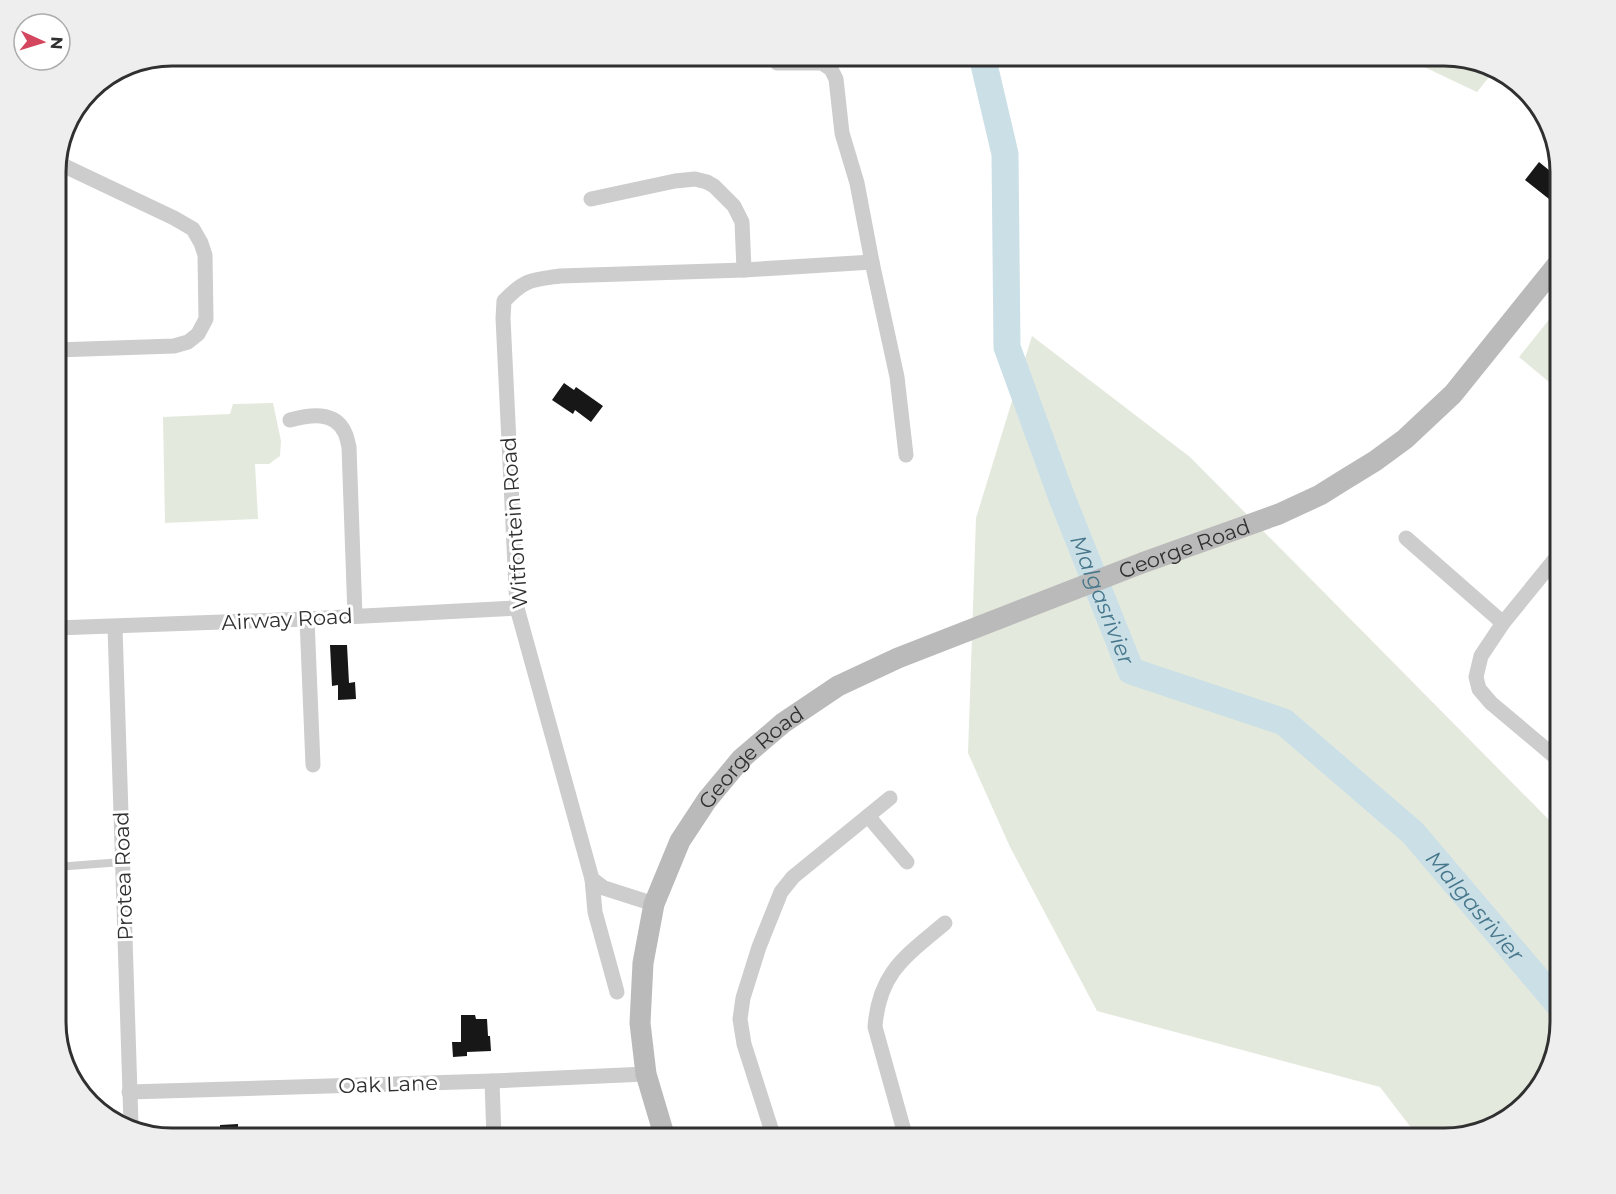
<svg xmlns="http://www.w3.org/2000/svg" width="1616" height="1194" viewBox="0 0 1616 1194" font-family="Montserrat,sans-serif">
	<style>
		.green { fill: #e4e9dd }
		.lines { fill: none; stroke-linecap: round; stroke-linejoin: round }
		.river { stroke: #cbdfe7; stroke-width: 27 }
		.building { fill: #171717 }
		.lane { stroke: #cdcdcd; stroke-width: 8 }
		.street { stroke: #cdcdcd; stroke-width: 15 }
		.secondary { stroke: #bababa; stroke-width: 21 }
		.labels { text-anchor: middle; dominant-baseline: central; stroke-width: 6; stroke-linejoin: round; paint-order: stroke }
		.street-label { font-size: 21px; fill: #303030; stroke: #fff }
		.water-label { font-size: 22px; font-style: italic; fill: #46778b; stroke: #fff }
		.rim { fill: none; stroke: #303030; stroke-width: 3 }
	</style>
	<rect width="100%" height="100%" fill="#fff"/>
	<g class="green">
		<polygon points="1401,56 1444,56 1493,72 1477,92"/>
		<polygon points="1560,306 1560,391 1519,357"/>
		<polygon points="1032,336 1190,457 1560,831 1560,1022 1537,1093 1496,1126 1444,1138 1419,1138 1380,1087 1097,1011 1010,847 968,753 976,518"/>
		<polygon points="273,403 281,441 280,456 269,464 255,464 258,519 165,523 163,417 230,414 233,404"/>
	</g>
	<g class="lines">
		<path class="river" id="s1" d="M982,56L1005,154L1007,347L1062,498L1131,671L1284,722L1413,833L1560,1006"/>
	</g>
	<g class="building">
		<polygon points="1539,162 1560,179 1560,184 1549,199 1525,180"/>
		<polygon points="564,383 574,390 576,387 603,406 591,422 575,410 573,414 552,400"/>
		<polygon points="330,645 347,645 349,683 355,682 356,699 338,700 338,685 332,686"/>
		<polygon points="461,1015 475,1015 476,1019 487,1019 488,1036 490,1036 491,1051 467,1052 467,1056 453,1057 452,1042 461,1042"/>
		<polygon points="238,1124 238,1138 220,1138 220,1125"/>
	</g>
	<g class="lines">
		<polyline class="lane" points="56,867 122,862"/>
		<g class="street">
			<polyline points="777,63 822,63 831,69 836,79 842,133 857,183 872,262 897,377 906,455"/>
			<polyline points="591,199 675,181 695,179 707,182 714,186 734,206 742,222 744,270 872,262"/>
			<polyline points="56,350 174,346 188,342 198,334 206,319 205,255 201,243 193,229 174,218 56,162"/>
			<path d="M290,420C309,415 335,410 345,433C347,437 348,443 349,447L355,616"/>
			<polyline points="1559,446 1560,447"/>
			<polyline points="1406,538 1503,623"/>
			<polyline points="1560,553 1503,623 1481,656 1476,677 1479,689 1491,703 1560,761"/>
			<polyline points="307,619 313,765"/>
			<polyline points="115,627 131,1124"/>
			<polyline points="56,628 307,619 517,608"/>
			<polyline points="868,816 907,862"/>
			<polyline points="592,879 595,912 617,992"/>
			<path d="M654,904L604,888L592,879L517,608L503,318L504,301C525,279 531,280 560,276L744,270"/>
			<polyline points="492,1081 494,1138"/>
			<polyline points="129,1092 492,1081 646,1074"/>
			<polyline points="774,1138 744,1044 740,1019 743,998 759,947 781,892 793,877 890,798"/>
			<path d="M906,1138L875,1027C879,972 906,956 945,923"/>
		</g>
		<path class="secondary" id="s2" d="M665,1138L646,1074L640,1023L643,963L654,904L680,841L707,800L741,759L783,723L838,686L898,658L1142,563L1279,514L1320,495L1344,480L1375,461L1405,439L1453,394L1560,261"/>
	</g>
	<g class="labels">
		<g class="street-label">
			<text transform="translate(514 523) rotate(-94)">Witfontein Road</text>
			<text stroke="none"><textPath href="#s2" startOffset="903">George Road</textPath></text>
			<text transform="translate(287 619) rotate(-3)">Airway Road</text>
			<text stroke="none"><textPath href="#s2" startOffset="417">George Road</textPath></text>
			<text transform="translate(123 876) rotate(-92)">Protea Road</text>
			<text transform="translate(388 1084) rotate(-2)">Oak Lane</text>
		</g>
		<g class="water-label">
			<text stroke="none"><textPath href="#s1" startOffset="564">Malgasrivier</textPath></text>
			<text stroke="none"><textPath href="#s1" startOffset="1068">Malgasrivier</textPath></text>
		</g>
	</g>
	<path d="M0 0H1616V1194H0ZM172 66H1444A106 106 0 0 1 1550 172V1022A106 106 0 0 1 1444 1128H172A106 106 0 0 1 66 1022V172A106 106 0 0 1 172 66Z" fill="#eee" fill-rule="evenodd"/>
	<path class="rim" d="M172 66H1444A106 106 0 0 1 1550 172V1022A106 106 0 0 1 1444 1128H172A106 106 0 0 1 66 1022V172A106 106 0 0 1 172 66Z"/>
	<g transform="translate(42 42) rotate(94)"><circle r="28" fill="#ffffff" stroke="#acacac" stroke-width="1.5"/>
	<path d="M0-4.5L10 22L0 15L-10 22Z" fill="#d3465e"/>
	<text y="-9" font-size="16" font-weight="bold" text-anchor="middle" fill="#303030">N</text>
	</g>
</svg>
